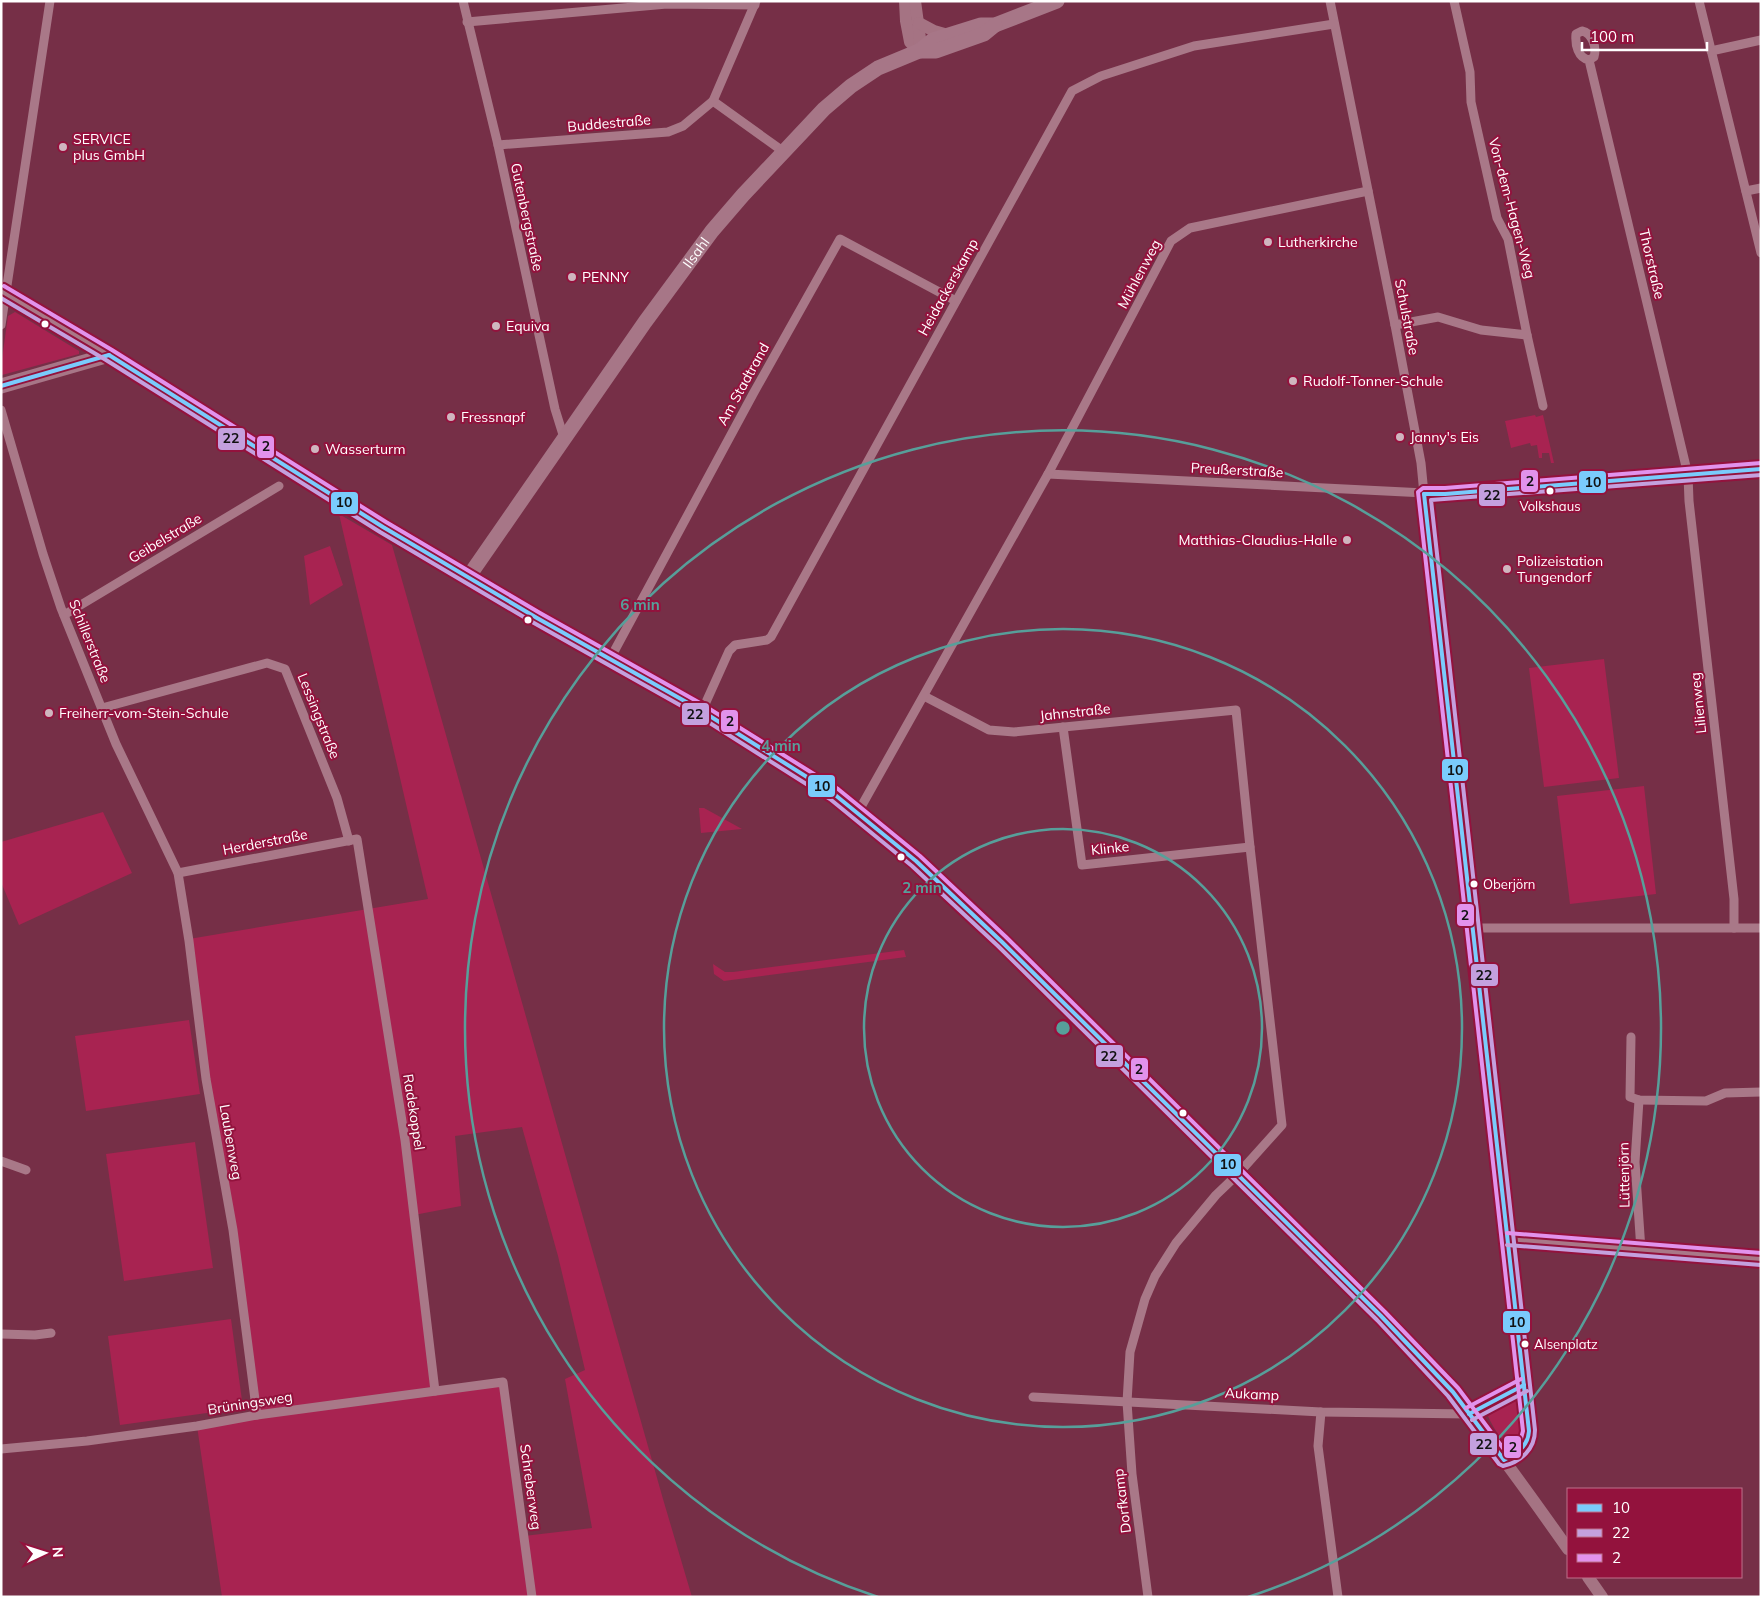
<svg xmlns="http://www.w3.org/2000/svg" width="1762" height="1598" viewBox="0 0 1762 1598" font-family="Mulish,sans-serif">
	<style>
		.green { fill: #a82351; fill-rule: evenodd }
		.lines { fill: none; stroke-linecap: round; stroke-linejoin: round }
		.minor { stroke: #a97888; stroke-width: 9 }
		.tertiary { stroke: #a97888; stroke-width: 11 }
		.secondary { stroke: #a57383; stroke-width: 12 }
		.primary { stroke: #a77687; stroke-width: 15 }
		.bus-1-casing { stroke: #93123d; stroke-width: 8 }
		.bus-2-casing { stroke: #93123d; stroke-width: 8 }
		.bus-3-casing { stroke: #93123d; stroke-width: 8 }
		.bus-1 { stroke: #7acbfc; stroke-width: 4 }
		.bus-2 { stroke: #c4a0de; stroke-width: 4 }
		.bus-3 { stroke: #e292ec; stroke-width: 4 }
		.ring { fill: none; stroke: #579f9a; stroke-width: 2.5 }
		.poi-dot { fill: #cfb6bf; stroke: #93123d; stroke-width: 2 }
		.bus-dot { fill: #fff; stroke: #93123d; stroke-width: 2 }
		.labels { text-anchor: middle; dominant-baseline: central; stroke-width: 4; stroke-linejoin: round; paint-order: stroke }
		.bus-label { font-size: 13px; fill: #fff; stroke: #93123d; text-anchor: start }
		.street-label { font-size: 14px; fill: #fff; stroke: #93123d }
		.poi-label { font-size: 14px; fill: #fff; stroke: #93123d; text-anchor: start }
		.centre { fill: #579f9a; stroke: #93123d; stroke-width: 2.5 }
		.ring-label { font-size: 15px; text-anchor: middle; font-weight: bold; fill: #579f9a; stroke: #93123d; stroke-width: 4; stroke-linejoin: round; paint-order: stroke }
		.line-badge { stroke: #93123d; stroke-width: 2 }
		.pale-badge-label { font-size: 14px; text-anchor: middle; font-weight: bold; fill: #111 }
	</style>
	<rect width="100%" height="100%" fill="#762f47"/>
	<g class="green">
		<polygon points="15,312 79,351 79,354 2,375 1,366 8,316"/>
		<polygon points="1535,415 1536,417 1543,415 1554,463 1551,463 1549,453 1542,453 1542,458 1539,458 1537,445 1531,446 1530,443 1511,448 1505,421"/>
		<path d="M339,514L392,545L663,1499L692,1597H222L197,1426L257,1415L189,939L428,899ZM522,1127L558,1256L585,1370L565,1379L592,1528L524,1536L503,1382L435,1391L414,1215L461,1206L455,1136Z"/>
		<polygon points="330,546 343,585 310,605 304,556"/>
		<polygon points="1604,659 1619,778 1544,787 1529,668"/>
		<polygon points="1644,786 1656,894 1570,904 1557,796"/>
		<polygon points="699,808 704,808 742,829 701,833"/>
		<polygon points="103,812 132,873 19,925 1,882 1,842"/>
		<polygon points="904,950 906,957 724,981 714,974 713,964 725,972 733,972"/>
		<polygon points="189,1020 200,1094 86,1111 75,1036"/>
		<polygon points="195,1142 213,1268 124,1281 106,1154"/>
		<polygon points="231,1319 243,1408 120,1425 108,1336"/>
		<path d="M1515,1400L1519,1403L1523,1440L1517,1447L1510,1448C1501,1439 1493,1428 1488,1416Z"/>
	</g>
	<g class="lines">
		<g class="minor">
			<polyline points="463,1 498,145 555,409 564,438"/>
			<path d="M1330,1L1395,325L1421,463L1424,494L1529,1431C1530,1447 1518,1453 1504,1460"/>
			<polyline points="1454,1 1470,72 1471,102 1497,218 1508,239 1527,335 1543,406"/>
			<polyline points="1699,1 1761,253"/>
			<polyline points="467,22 667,4 755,5"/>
			<polyline points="1711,51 1761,40"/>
			<path d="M1589,60L1594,57C1597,47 1592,33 1582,31L1576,34C1575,45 1578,58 1589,60L1688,475L1689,501L1734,899V928"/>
			<polyline points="713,101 784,152"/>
			<polyline points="498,145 668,132 683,126 713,101 756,1"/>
			<polyline points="1746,191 1761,188"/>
			<polyline points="1,325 50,1"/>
			<polyline points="1395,325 1438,317 1481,330 1527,335"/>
			<polyline points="1,410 43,554 61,608 116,744 178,873 189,941 206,1079 233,1230 257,1415"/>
			<polyline points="1048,474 1445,494 1761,469"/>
			<polyline points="64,615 279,486"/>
			<polyline points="610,659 753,394 840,239 956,301"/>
			<polyline points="924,696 989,730 1014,732 1236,710 1250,847 1282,1125 1238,1174 1216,1195 1176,1243 1155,1276 1145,1299 1130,1352 1127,1402 1132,1474 1148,1597"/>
			<polyline points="102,708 267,663 285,669 337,798 349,841"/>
			<polyline points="702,711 729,651 735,645 767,640 771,637 1072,91 1101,76 1194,46 1334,24"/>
			<polyline points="1063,727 1082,865 1250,847"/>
			<polyline points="857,814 1048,474 1171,241 1190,228 1368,191"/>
			<polyline points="178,873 357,839 405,1140 435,1391"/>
			<polyline points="1473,928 1761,928"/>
			<polyline points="1631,1037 1630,1097 1639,1100 1706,1101 1725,1093 1761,1092"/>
			<polyline points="1639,1100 1635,1162 1641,1250"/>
			<polyline points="1,1161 26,1170"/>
			<polyline points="1507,1239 1761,1259"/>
			<polyline points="1,1334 35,1335 51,1333"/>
			<polyline points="1033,1397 1321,1412 1469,1414 1524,1385"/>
			<polyline points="1321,1412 1318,1446 1338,1597"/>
			<polyline points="1,1449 87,1441 197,1426 257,1415 503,1382 532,1597"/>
		</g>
		<polyline class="tertiary" points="1,291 109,355"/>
		<g class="secondary">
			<polyline points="905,1 906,21 910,42 919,51"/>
			<polyline points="915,1 920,38 919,51"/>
			<polyline points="919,23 934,31 948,35"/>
			<path d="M469,576L537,618L697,708L834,794L916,861L1002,942L1408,1343C1467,1407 1518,1478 1568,1549"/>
			<polyline points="1588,1577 1602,1597"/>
		</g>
		<g class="primary">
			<polyline points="919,51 933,40 981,25 995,25 1057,1"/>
			<path id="s1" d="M1,386L109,355L383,527L469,576L645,322L712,231L743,195L824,109L851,86L878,68L919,51H936L984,34L995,25"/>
		</g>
		<g class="bus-1-casing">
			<g id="bus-1">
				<path d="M109,355L383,527L537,618L697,708L834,794L916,861L1002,942L1381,1316L1453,1392L1504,1460C1517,1453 1528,1447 1529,1431L1424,494"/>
				<polyline points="1,386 109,355"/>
				<polyline points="1424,494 1445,494 1761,469"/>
				<polyline points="1469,1414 1524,1385"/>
			</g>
		</g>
		<g class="bus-2-casing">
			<g id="bus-2">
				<path d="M1,298L106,360L380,532L534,623L694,713L830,799L912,866L998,946L1377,1320L1448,1396L1499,1464L1503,1466C1521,1462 1535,1449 1535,1430L1431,500L1761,475"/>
				<polyline points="1507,1245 1761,1265"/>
				<polyline points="1472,1420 1527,1391"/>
			</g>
		</g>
		<g class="bus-3-casing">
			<g id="bus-3">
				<polyline points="4,286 112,350 386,522 540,613 700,703 838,789 920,856 1006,937 1385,1312 1458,1388 1506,1452 1520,1442 1523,1431 1418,492 1423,488 1445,488 1761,463"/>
				<polyline points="1507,1233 1761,1253"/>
				<polyline points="1466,1408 1521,1379"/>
			</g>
		</g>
		<use href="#bus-1" class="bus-1"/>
		<use href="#bus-2" class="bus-2"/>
		<use href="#bus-3" class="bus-3"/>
	</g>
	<g class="ring">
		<circle cx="1063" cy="1028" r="199"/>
		<circle cx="1063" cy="1028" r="399"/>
		<path d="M878 1597A598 598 0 1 1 1248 1597"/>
	</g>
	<g class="poi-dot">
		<circle cx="63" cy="147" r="5"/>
		<circle cx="1268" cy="242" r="5"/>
		<circle cx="572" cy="277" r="5"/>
		<circle cx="496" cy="326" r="5"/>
		<circle cx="1293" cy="381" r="5"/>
		<circle cx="451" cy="417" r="5"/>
		<circle cx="1400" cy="437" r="5"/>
		<circle cx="315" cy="449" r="5"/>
		<circle cx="1347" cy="540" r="5"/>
		<circle cx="1507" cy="569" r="5"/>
		<circle cx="49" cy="713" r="5"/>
	</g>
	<g class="bus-dot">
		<circle cx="45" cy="324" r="4.5"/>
		<circle cx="1550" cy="491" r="4.5"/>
		<circle cx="528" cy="620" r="4.5"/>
		<circle cx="901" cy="857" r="4.5"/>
		<circle cx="1474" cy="884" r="4.5"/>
		<circle cx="1183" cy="1113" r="4.5"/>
		<circle cx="1525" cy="1344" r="4.5"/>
	</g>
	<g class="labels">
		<g class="bus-label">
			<text x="1550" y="506" text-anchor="middle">Volkshaus</text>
			<text x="1483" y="884">Oberjörn</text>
			<text x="1534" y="1344">Alsenplatz</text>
		</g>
		<g class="street-label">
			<text transform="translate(609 123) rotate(-5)">Buddestraße</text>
			<text transform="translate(1512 208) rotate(75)">Von-dem-Hagen-Weg</text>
			<text transform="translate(527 217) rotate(78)">Gutenbergstraße</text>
			<text stroke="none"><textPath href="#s1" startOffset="930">Ilsahl</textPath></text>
			<text transform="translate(1652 264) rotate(77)">Thorstraße</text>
			<text transform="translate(1139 274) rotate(-62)">Mühlenweg</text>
			<text transform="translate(948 287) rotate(-61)">Heidackerskamp</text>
			<text transform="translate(1407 317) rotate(79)">Schulstraße</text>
			<text transform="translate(743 384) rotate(-61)">Am Stadtrand</text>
			<text transform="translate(1237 470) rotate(3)">Preußerstraße</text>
			<text transform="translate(165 538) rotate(-31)">Geibelstraße</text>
			<text transform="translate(90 641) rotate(68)">Schillerstraße</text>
			<text transform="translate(1698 703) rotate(-96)">Lilienweg</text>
			<text transform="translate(1075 712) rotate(-6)">Jahnstraße</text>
			<text transform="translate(319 716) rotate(68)">Lessingstraße</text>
			<text transform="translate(265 842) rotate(-11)">Herderstraße</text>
			<text transform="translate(1110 848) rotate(-6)">Klinke</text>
			<text transform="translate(414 1112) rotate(81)">Radekoppel</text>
			<text transform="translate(231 1142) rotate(80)">Laubenweg</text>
			<text transform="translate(1624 1175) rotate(-91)">Lüttenjörn</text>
			<text transform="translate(1252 1394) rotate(3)">Aukamp</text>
			<text transform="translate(250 1403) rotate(-9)">Brüningsweg</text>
			<text transform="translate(531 1487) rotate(82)">Schreberweg</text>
			<text transform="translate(1122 1501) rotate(-97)">Dorfkamp</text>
		</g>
		<g class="poi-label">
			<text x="73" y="139">SERVICE<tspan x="73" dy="16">plus GmbH</tspan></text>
			<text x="1278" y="242">Lutherkirche</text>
			<text x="582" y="277">PENNY</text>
			<text x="506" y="326">Equiva</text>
			<text x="1303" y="381">Rudolf-Tonner-Schule</text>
			<text x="461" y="417">Fressnapf</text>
			<text x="1410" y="437">Janny's Eis</text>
			<text x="325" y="449">Wasserturm</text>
			<text x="1337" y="540" text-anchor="end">Matthias-Claudius-Halle</text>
			<text x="1517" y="561">Polizeistation<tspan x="1517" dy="16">Tungendorf</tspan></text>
			<text x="59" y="713">Freiherr-vom-Stein-Schule</text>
		</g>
	</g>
	<circle cx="1063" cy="1028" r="8" class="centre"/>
	<g class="ring-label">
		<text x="640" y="610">6 min</text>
		<text x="781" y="751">4 min</text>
		<text x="922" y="893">2 min</text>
	</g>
	<g class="line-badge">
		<rect x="217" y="427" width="29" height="24" rx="5" fill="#c4a0de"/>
		<rect x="256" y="435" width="19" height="24" rx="5" fill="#e292ec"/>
		<rect x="1520" y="469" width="19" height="24" rx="5" fill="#e292ec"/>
		<rect x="1578" y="470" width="29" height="24" rx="5" fill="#7acbfc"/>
		<rect x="1478" y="483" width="28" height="24" rx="5" fill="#c4a0de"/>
		<rect x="330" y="491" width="29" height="24" rx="5" fill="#7acbfc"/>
		<rect x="681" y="702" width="29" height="24" rx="5" fill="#c4a0de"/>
		<rect x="720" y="709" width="19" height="24" rx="5" fill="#e292ec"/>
		<rect x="1441" y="758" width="28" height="24" rx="5" fill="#7acbfc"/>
		<rect x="807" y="774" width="29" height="24" rx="5" fill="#7acbfc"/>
		<rect x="1456" y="903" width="19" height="24" rx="5" fill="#e292ec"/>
		<rect x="1470" y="963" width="29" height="24" rx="5" fill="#c4a0de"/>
		<rect x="1095" y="1044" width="29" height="24" rx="5" fill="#c4a0de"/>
		<rect x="1130" y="1057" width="19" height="24" rx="5" fill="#e292ec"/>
		<rect x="1213" y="1153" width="29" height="24" rx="5" fill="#7acbfc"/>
		<rect x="1502" y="1310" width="29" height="24" rx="5" fill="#7acbfc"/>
		<rect x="1469" y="1432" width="29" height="24" rx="5" fill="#c4a0de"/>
		<rect x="1503" y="1435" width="19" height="24" rx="5" fill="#e292ec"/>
	</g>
	<g class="pale-badge-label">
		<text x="231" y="443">22</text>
		<text x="266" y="451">2</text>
		<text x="1530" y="486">2</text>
		<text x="1593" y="487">10</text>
		<text x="1492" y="500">22</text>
		<text x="344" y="507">10</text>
		<text x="695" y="719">22</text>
		<text x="730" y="726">2</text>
		<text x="1455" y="775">10</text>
		<text x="822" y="791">10</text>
		<text x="1465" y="920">2</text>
		<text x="1484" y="980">22</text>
		<text x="1109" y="1061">22</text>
		<text x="1139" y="1074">2</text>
		<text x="1228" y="1169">10</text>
		<text x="1517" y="1327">10</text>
		<text x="1484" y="1449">22</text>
		<text x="1513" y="1452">2</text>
	</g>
	<rect width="1762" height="1598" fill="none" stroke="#ffffff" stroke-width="5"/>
	<rect x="1567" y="1488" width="175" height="90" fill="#93123d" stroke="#be718b"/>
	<rect x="1577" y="1504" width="25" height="8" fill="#7acbfc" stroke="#be718b"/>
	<text x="1612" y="1513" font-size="15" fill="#ffffff">10</text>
	<rect x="1577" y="1529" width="25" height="8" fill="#c4a0de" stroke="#be718b"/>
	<text x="1612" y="1538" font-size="15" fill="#ffffff">22</text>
	<rect x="1577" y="1554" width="25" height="8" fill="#e292ec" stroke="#be718b"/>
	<text x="1612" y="1563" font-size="15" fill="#ffffff">2</text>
	<g transform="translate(45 1553) rotate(86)" stroke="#93123d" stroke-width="4" paint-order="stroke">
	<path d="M0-4L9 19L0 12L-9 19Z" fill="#ffffff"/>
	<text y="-8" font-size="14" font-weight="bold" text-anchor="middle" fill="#ffffff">N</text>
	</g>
	<path d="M1582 42v8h125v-8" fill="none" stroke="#ffffff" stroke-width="2.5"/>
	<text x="1590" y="42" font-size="15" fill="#ffffff" stroke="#93123d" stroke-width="4" paint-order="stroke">100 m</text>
</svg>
